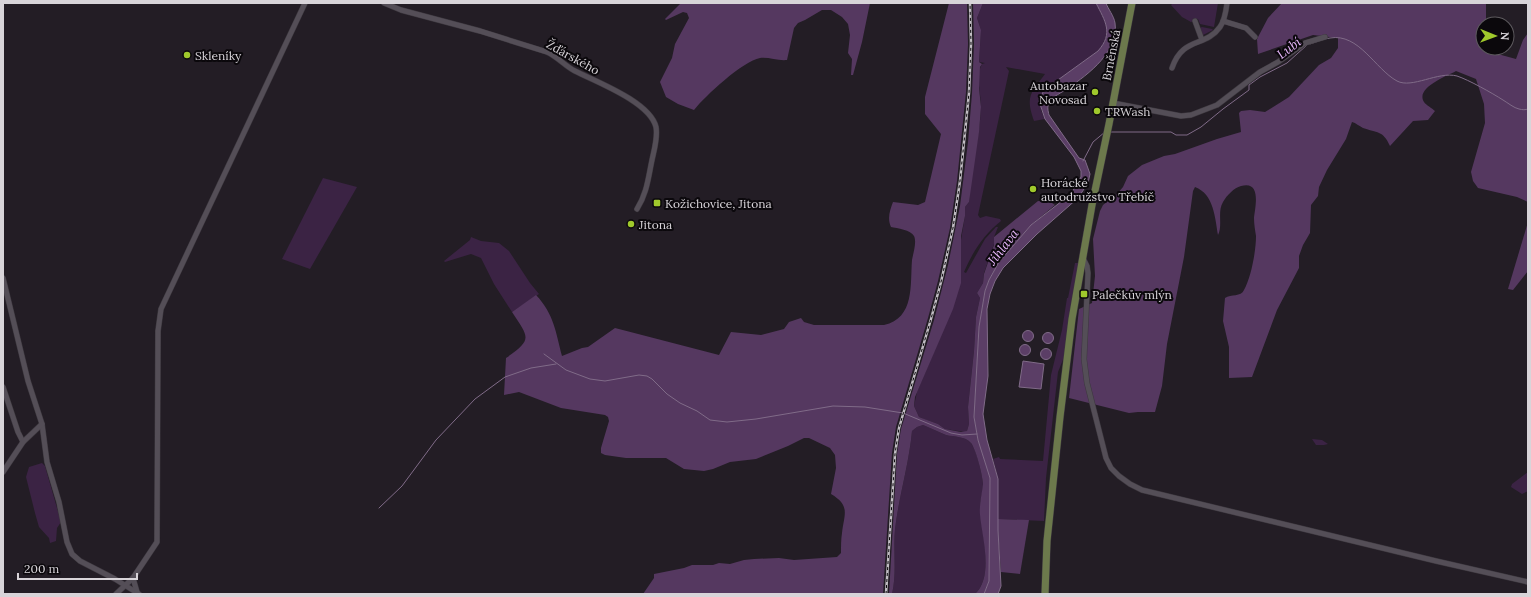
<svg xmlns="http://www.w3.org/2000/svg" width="1531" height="597" viewBox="0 0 1531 597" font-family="Lora,serif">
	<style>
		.green { fill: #3b2344 }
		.forest { fill: #553860 }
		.water { fill: #5b3e66; stroke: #806b88 }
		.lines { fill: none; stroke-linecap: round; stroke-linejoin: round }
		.stream { stroke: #806b88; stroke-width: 1 }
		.minor-casing { stroke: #3d383f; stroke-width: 6 }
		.major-casing { stroke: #3d383f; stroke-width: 8 }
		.minor { stroke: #544e57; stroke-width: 5 }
		.major { stroke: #6c794c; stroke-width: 7 }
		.rail-casing { stroke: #c2bec4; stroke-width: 2.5 }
		.rail { stroke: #0b080c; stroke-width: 1; stroke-dasharray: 3; stroke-linecap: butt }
		.poi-dot { fill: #a0c92c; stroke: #0b080c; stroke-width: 1.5 }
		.labels { text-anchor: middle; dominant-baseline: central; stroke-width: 4; stroke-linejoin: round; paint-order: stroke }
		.poi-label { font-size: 12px; fill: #d8d4d9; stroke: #0b080c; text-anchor: start }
		.street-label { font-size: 12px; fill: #d8d4d9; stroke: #0b080c }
		.water-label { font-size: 13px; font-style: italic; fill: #e6b6fa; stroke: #0b080c }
	</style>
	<rect width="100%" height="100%" fill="#231d25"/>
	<g class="green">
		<path d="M983,3H1096L1106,23L1107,34L1102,47L1098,51L1044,90L1041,110L1045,119L1034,121C1025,96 1031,93 1045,74L1006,67L1009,71L978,215L980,218L986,216L1000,219L1001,221C984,234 972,253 964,272L966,273L985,239L996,227H998L994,237V244L984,273L983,283L977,293L980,298L976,317L974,351L968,407L969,424L967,431L965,432L945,429L938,424L924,419L919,417L914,406L917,392L942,333L960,246L965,216V207L969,202C970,170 980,138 981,106C981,93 975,76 982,64L985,63L979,62L981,30L977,18Z"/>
		<polygon points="1173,3 1218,3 1214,27 1200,24 1198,19 1191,22 1182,17 1171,5"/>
		<polygon points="1202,27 1212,29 1213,30 1203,35 1200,28"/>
		<polygon points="323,178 357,187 310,269 282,259"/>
		<polygon points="1088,208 1089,209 1064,357 1058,372 1046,478 1044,521 998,519 998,479 993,459 999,457 1000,459 1043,461 1051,375 1062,330 1067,298 1068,298 1075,263 1078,263"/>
		<polygon points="471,237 481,241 499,243 509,251 530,283 539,294 512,312 494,284 481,258 471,254 445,262 444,261 470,240"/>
		<path d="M923,425C931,428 938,432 946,435C954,437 965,436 971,443C976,448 983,477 983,484C983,492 980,501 980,508C981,532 995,575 975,594H892C897,573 893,551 895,529C899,496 909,464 912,431L917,427Z"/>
		<polygon points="1312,439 1322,440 1328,444 1324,445 1316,445"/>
		<polygon points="42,463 45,466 61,522 57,528 56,541 50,543 49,538 39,527 35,513 26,477 29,467"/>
		<polygon points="1528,472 1528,491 1522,494 1511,487 1512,484"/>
	</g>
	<g class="forest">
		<path d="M681,3H870L862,42L853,75H851L852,59L848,53L850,35L848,24L842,17L831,10H822L805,20L798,23L794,28L787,60C778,61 769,57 760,58C743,61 705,96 694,110L678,104L666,97L660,82L672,58L675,44L689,18L687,13L683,12L666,20L665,19Z"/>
		<path d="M949,3H967L968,44L966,92L957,181L950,228L938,281L928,318L896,427L892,453L883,594H643L654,578V574L684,568L692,565H713L719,563L730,564L744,560L754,559L779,558L794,560L837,557L841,553C841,546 841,539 842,533C844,514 851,506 831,494L836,468L835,455L830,448L809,438H804L788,446L756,459L730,462L713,469L704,471L684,469L666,458H626L605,455L601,453V448L609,421L608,417L605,415L561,408L519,392L504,395L506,358C533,339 529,338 512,312L536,295C554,314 556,333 562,356L582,348L588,347L615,328L719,355L731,332L761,335L784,329L789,322L801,318L804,322L814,325H884C915,318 910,285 912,260C913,254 917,242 914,236C911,230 897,228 891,227C887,218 890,210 893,202L918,205L925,202L941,134L925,114V97Z"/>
		<path d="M973,3H983L977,18L981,30L979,62L982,64L980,67L979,88L981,107L979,132L969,202L965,207V216L961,236V283L953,309L915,397L914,406L919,417L938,424L945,429L961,432L967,431L969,424L968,407L974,351L976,317L980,298L977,293L983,283L984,274L994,245V237L1038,201L1047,202L1049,201L1055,205L1031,225L999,262L989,280L985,291L979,327L974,417L978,440L990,477L989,581L984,594H975C994,576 982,537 980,515C979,504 982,494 983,484C983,477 976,449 971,443C965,436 954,437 946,435C938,432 931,428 923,425L917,427L912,431C909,464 899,496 895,529C893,551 897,573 892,594H889L897,454L901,429L934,320L948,265L960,206L968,142L972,93L974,44Z"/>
		<path d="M1282,3H1486V24H1483V48H1492L1494,53L1516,59L1523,40L1528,33V202L1517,197L1478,188L1473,181L1471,172L1485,123L1484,104L1476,79L1456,71C1447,76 1415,88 1424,102C1426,105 1432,108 1435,111L1428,120L1413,121L1390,146C1383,130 1377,133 1363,128C1359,126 1356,123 1352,122L1346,139L1327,170L1319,187L1318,196L1311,205L1310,233L1303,245L1299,256V268L1277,310L1252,377L1229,378V347L1223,321L1225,298C1231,294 1241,297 1244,290C1251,278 1256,251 1256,236C1255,230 1254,224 1254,218C1255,208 1262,180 1241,186C1234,188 1227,195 1223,202C1217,212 1223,225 1218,235C1215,218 1214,194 1195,187L1193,191L1184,257L1167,344L1162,386L1155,412H1138L1129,413L1069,398L1079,309L1092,303L1095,276L1093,239L1100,211L1103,205L1117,194L1123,187L1128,176L1142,165L1164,156L1175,154L1217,139L1241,132L1239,113L1241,111L1250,110L1265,112L1289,97L1319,65L1331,58L1338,48V38L1313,35L1258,54L1257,39L1268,18Z"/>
		<polygon points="1528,222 1528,271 1513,290 1508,289"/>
		<polygon points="998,519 1029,520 1020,574 1001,572 998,530"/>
	</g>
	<g class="water">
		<path d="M1096,3H1106C1108,9 1114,16 1115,23C1119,51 1089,74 1068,88C1062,93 1052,96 1049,103C1047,107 1048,111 1049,115L1079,158L1085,160L1090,174L1088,183L1078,198L1037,234L1003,268L995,281L990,294L987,309L988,376L983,414L987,440L998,479V530L1001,586L998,594H984L989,581L990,478L978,440L974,417L979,327L985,291L989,280L999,262L1013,246L1031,225L1071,194L1081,177V171L1074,157L1045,119L1039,101L1044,90L1098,51C1114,33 1105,21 1096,3Z"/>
		<circle cx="1028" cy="336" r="5.5"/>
		<circle cx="1048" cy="338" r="5.5"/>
		<circle cx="1025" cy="350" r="5.5"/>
		<circle cx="1046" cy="354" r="5.5"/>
		<polygon points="1023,361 1044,364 1041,389 1019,387"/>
	</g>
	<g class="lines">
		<g class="stream">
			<path d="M1310,44C1316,42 1323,39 1330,38C1359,33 1375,69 1397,81C1412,89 1438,71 1457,76C1469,80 1492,93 1503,100C1508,103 1514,108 1519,109C1523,110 1525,110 1528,109"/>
			<polyline points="1110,132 1171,132 1176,135 1187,135 1201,127 1223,109 1249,90 1249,85 1260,77 1287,63 1307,45"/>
			<polyline points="1083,161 1093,142 1105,132"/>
			<polyline points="544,354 566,370 590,379 605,381 639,375 647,376 652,379 667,394 680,403 697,411 710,420 727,422 756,419 833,406 865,407 903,413 951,433 962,435 977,434"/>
			<polyline points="379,508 402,486 436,440 475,399 505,377 531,368 556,364"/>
		</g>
		<g class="minor-casing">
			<g id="minor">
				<path d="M384,3L401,10L480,31L547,52C558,57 565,66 575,71C597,82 650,102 656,127C658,138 654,150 652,160C648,179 647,193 637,209"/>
				<polyline points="1195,21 1202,40"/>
				<polyline points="1223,21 1246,28 1255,37"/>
				<path d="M1172,68C1183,36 1205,48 1220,27C1225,20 1226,11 1227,3"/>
				<polyline points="1113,103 1181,116 1191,115 1217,105 1260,72 1278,62 1305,43 1325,37"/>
				<polyline points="1083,258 1087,266 1088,273 1084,359 1087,383 1106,458 1111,468 1119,476 1130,484 1142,490 1436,561 1528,582"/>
				<polyline points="3,278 28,381 42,424 47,462 59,502 67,542 72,554 80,561 115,579 139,594"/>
				<polyline points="3,387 18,432 23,442"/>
				<polyline points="3,472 23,442 42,424"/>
				<polyline points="133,578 137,592"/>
				<polyline points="116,594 133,578 157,542 158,331 161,309 305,3"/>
			</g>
		</g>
		<g class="major-casing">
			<polyline id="major" points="1045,594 1047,541 1060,417 1072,319 1092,205 1109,124 1132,3"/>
		</g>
		<use href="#minor" class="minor"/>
		<use href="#major" class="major"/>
		<g class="rail-casing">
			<polyline id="rail" points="886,594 895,454 899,428 931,319 941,282 953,228 960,181 969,93 971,44 970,3"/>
		</g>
		<use href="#rail" class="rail"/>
	</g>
	<g class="poi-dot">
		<circle cx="187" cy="55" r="4"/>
		<circle cx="1095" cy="92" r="4"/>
		<circle cx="1097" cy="111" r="4"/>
		<circle cx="1033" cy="189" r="4"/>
		<rect x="653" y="199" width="8" height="8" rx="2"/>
		<circle cx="631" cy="224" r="4"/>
		<rect x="1080" y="290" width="8" height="8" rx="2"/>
	</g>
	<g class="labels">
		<g class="poi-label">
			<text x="195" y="55">Skleníky</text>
			<text x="1087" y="85" text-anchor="end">Autobazar<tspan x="1087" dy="14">Novosad</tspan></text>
			<text x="1105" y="111">TRWash</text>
			<text x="1041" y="182">Horácké<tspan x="1041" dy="14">autodružstvo Třebíč</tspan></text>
			<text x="665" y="203">Kožichovice, Jitona</text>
			<text x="639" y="224">Jitona</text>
			<text x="1092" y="294">Palečkův mlýn</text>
		</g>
		<g class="street-label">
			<text transform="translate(1111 55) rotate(-79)">Brněnská</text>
			<text transform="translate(573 57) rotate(29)">Žďárského</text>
		</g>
		<g class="water-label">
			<text transform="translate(1289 48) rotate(-37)">Lubí</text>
			<text transform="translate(1003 247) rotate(-52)">Jihlava</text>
		</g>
	</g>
	<rect width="1531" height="597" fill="none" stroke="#d8d4d9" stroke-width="8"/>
	<g transform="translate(1495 36) rotate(91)"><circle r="19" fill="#0b080c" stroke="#5d5a5e"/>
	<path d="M0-3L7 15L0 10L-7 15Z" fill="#a0c92c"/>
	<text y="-6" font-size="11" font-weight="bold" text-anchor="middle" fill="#d8d4d9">N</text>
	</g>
	<path d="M18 573v6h119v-6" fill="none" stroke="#d8d4d9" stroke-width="2"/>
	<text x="24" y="573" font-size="12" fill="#d8d4d9" stroke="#0b080c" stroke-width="3" paint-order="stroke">200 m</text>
</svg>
